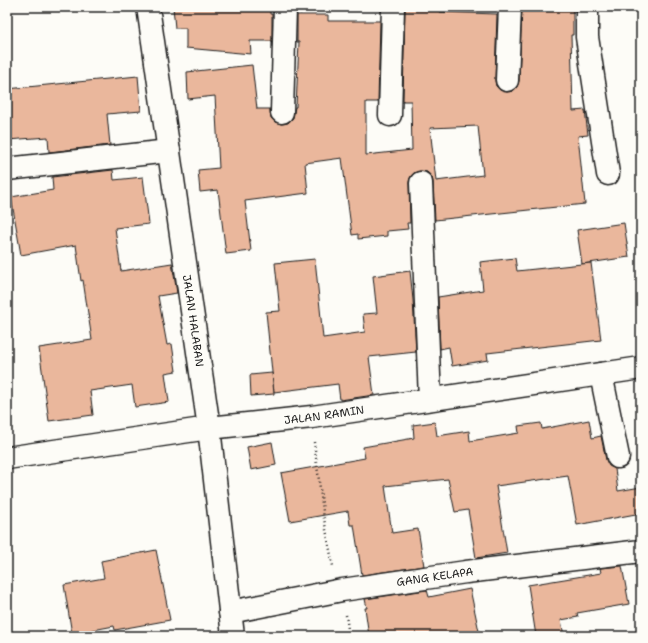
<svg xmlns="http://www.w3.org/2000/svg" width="648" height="643" viewBox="0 0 648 643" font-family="'Shantell Sans',sans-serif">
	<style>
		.building { fill: #eab79c; stroke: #1c1c1c; fill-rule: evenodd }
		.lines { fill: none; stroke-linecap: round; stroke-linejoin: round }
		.minor-casing { stroke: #1c1c1c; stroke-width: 25 }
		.path { stroke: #1c1c1c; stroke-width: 2.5; stroke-dasharray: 1 3; stroke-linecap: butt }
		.minor { stroke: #fdfcf7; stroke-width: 22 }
		.labels { text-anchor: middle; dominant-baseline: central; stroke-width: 3; stroke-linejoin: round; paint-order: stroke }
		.street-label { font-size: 11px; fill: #1c1c1c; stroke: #fdfcf7 }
	</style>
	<rect width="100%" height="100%" fill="#fdfcf7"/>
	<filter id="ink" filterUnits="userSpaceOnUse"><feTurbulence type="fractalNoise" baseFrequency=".025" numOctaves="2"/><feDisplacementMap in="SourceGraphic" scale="8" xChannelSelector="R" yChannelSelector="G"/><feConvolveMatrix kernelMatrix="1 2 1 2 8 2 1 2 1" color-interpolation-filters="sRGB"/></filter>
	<g filter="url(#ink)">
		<g class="building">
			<polygon points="173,7 270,7 270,14 272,14 272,41 250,41 251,54 186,48 186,28 175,28"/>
			<path d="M405,7H439V12L497,14L495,80L496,86L500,90L507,92L513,91L517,87L519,81L522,7H573V35H571L573,111L585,110L588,135L578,136L585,204L435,220L433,182L432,177L427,172L420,171L414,173L410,178L409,183L410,223H407L408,229L387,231V236L358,239V234L352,235L342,158L305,163L308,193L245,201L251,251L226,254L218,190L200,192L198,170L219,168L215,96L188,99L187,72L252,65L257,109H270L271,118L275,122L281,124L288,123L293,118L295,107H296L299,42H297V15H328V21H380L378,102H366V155L412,150L411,101H403ZM478,126L483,175L436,181L430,128Z"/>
			<polygon points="138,76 141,111 107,114 110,145 49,152 48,137 7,140 7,89"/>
			<polygon points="113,170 114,180 143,177 149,224 115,228 121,271 172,263 177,293 158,296 167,345 172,344 176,371 165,373 169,402 135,407 132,385 90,391 93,415 49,421 39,348 92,340 83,280 81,281 76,245 21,255 11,197 53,190 52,177"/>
			<polygon points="624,223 629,257 582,264 577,230"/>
			<polygon points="515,258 517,271 591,263 601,340 487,353 488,360 452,366 449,347 440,349 438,297 483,290 480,262"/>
			<polygon points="315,259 323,338 365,332 363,314 377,313 373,276 410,271 413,300 416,352 369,357 374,395 340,400 338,384 274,392 266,312 280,311 275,263"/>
			<polygon points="272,373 274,394 251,396 250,375"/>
			<polygon points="589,420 592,438 601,436 606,460 609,466 615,469 618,491 641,487 641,513 577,525 568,476 496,486 507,553 476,558 468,510 455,512 448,479 385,486 392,533 418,529 424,566 362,575 354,525 350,525 348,511 290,521 281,473 365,458 363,447 414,438 413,425 435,422 437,436 469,431 470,441 519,433 518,426 541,423 542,429"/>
			<polygon points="272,442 276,465 251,470 247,447"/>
			<polygon points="156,550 170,620 115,630 114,626 72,634 64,585 104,578 101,561"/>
			<polygon points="622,566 629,604 577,613 578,617 561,620 564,636 536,636 528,585 601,573 600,568"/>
			<polygon points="470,589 480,636 369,636 365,608 367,608 365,599 427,590 429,597"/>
		</g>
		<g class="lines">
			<g class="minor-casing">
				<g id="minor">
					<path id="s1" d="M148,7L209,428L233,636"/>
					<polyline points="587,7 587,37 608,174"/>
					<polyline points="507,80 510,7"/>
					<polyline points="282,112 285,7"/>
					<polyline points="390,115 393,7"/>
					<polyline points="7,169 169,151"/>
					<polyline points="421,183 430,399"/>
					<polyline points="601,374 618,457"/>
					<path id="s2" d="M7,458L209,428L312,417L641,368"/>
					<path id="s3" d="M230,612L342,590L466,572L641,551"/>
				</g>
			</g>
			<g class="path">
				<polyline points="314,442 324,519 333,566"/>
				<polyline points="346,615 349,636"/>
			</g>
			<use href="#minor" class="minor"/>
		</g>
	</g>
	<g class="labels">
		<g class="street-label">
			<text stroke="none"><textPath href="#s1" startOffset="317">JALAN HALABAN</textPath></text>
			<text stroke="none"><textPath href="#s2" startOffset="320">JALAN RAMIN</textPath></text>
			<text stroke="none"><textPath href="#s3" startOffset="208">GANG KELAPA</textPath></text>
		</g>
	</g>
	<rect width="648" height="643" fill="none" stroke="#fdfcf7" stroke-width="24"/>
	<rect x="12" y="12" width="624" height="619" fill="none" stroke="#1c1c1c" stroke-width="1.5" filter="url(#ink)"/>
</svg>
